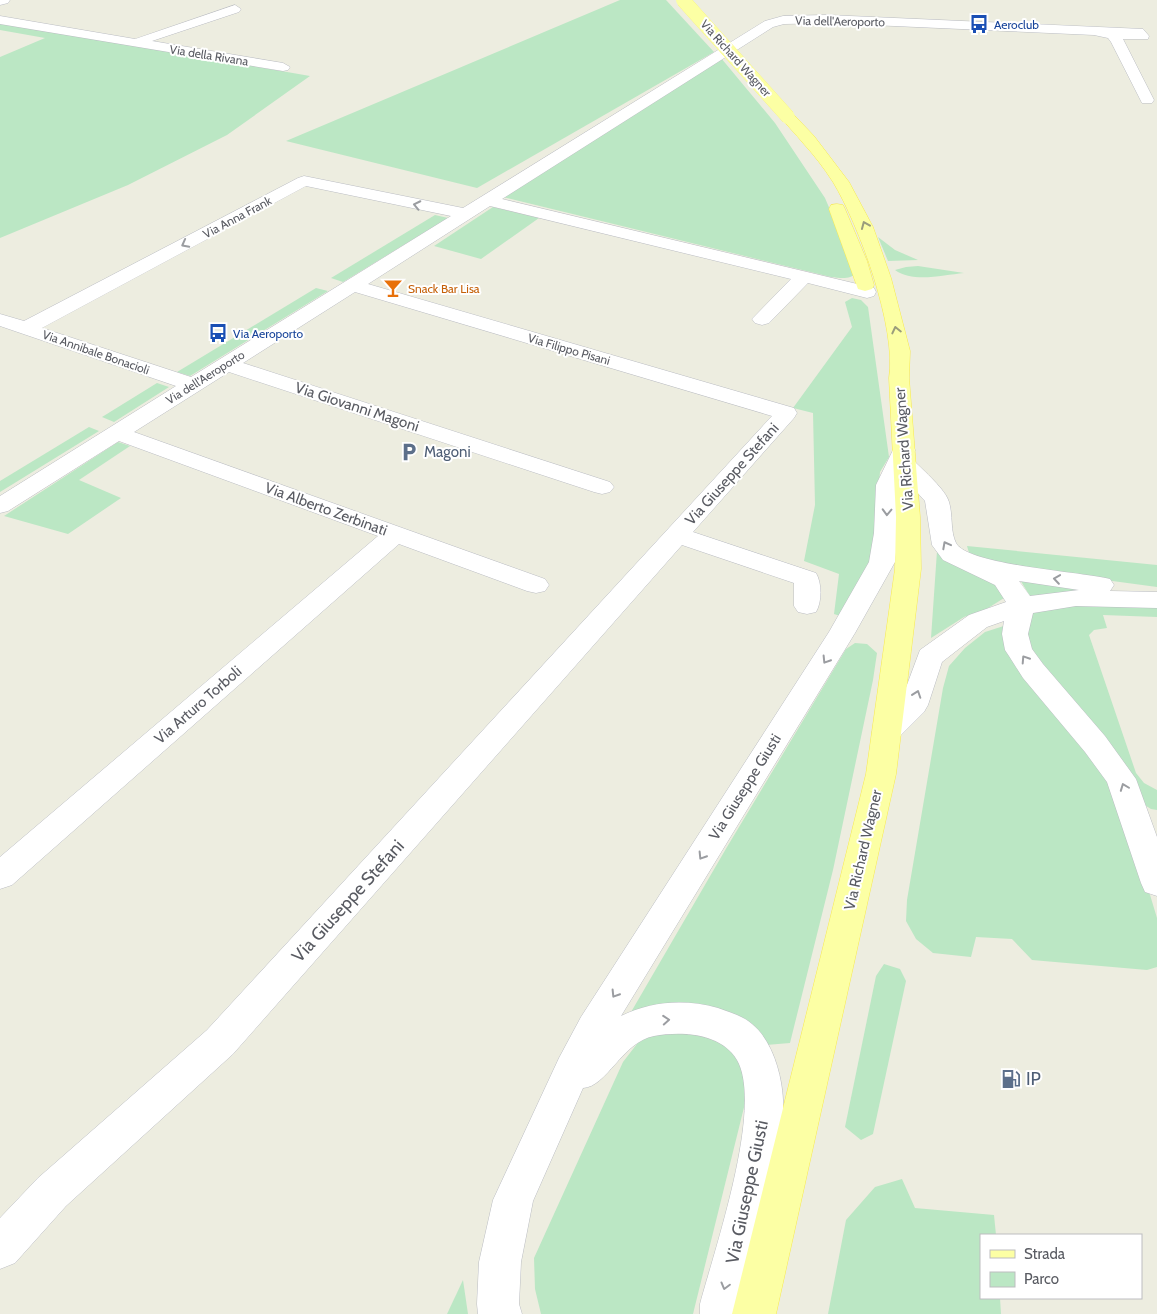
<svg xmlns="http://www.w3.org/2000/svg" width="1157" height="1314" viewBox="0 0 1157 1314" font-family="Cabin,sans-serif">
	<style>
		.green { fill: #bbe7c4 }
		.lines { fill: none; stroke-linecap: round; stroke-linejoin: round }
		.minor-casing { stroke: #bbbdc3; stroke-width: 1 }
		.primary-casing { stroke: #f8ea4e; stroke-width: 1 }
		.minor { fill: #fff; fill-rule: evenodd }
		.primary { fill: #fcffa4; fill-rule: evenodd }
		.primary-bridge-casing { stroke: #f8ea4e; stroke-width: 14; stroke-linecap: butt }
		.primary-bridge { stroke: #fcffa4; stroke-width: 14 }
		.oneway { stroke: #9b9da1 }
		.oneway2 { stroke: #9a9d7c }
		.labels { text-anchor: middle; dominant-baseline: central; stroke-width: 4; stroke-linejoin: round; paint-order: stroke }
		.far-street-label { font-size: 12px; fill: #595b62; stroke: #fff }
		.far-transit-label { font-size: 12px; fill: #164399; stroke: #fff; text-anchor: start }
		.far-food-label { font-size: 12px; fill: #c56008; stroke: #fff; text-anchor: start }
		.street-label { font-size: 15px; fill: #595b62; stroke: #fff }
		.service-label { font-size: 15px; fill: #4e5e75; stroke: #fff; text-anchor: start }
		.near-street-label { font-size: 18px; fill: #595b62; stroke: #fff }
		.near-service-label { font-size: 18px; fill: #4e5e75; stroke: #fff; text-anchor: start }
	</style>
	<rect width="100%" height="100%" fill="#edede0"/>
	<g class="green">
		<polygon points="620,0 666,0 714,52 477,188 286,141"/>
		<polygon points="0,22 310,76 227,135 128,185 0,238 0,57 45,38 0,30"/>
		<path d="M721,58L775,123L825,198L857,273C849,280 841,278 831,277L503,197Z"/>
		<polygon points="493,207 539,218 481,259 434,246"/>
		<polygon points="435,215 448,218 343,282 331,278"/>
		<polygon points="878,237 895,250 918,260 888,261"/>
		<path d="M918,266L964,273C943,275 913,283 895,270L906,267Z"/>
		<polygon points="316,288 328,291 190,376 177,372"/>
		<polygon points="852,298 861,300 868,307 889,457 880,472 872,567 843,617 834,614 839,574 804,561 815,505 813,413 793,408 852,327 845,302"/>
		<polygon points="157,383 169,387 114,422 102,417"/>
		<polygon points="89,427 99,431 0,492 0,481"/>
		<polygon points="118,442 130,446 79,480 121,498 68,534 4,516"/>
		<polygon points="967,546 1157,565 1157,587 1009,567 969,553"/>
		<polygon points="937,551 988,578 1002,589 1004,598 985,610 964,617 931,638"/>
		<polygon points="1019,578 1089,589 1031,598"/>
		<polygon points="1071,605 1157,607 1157,617 1103,615 1107,628 1094,630 1089,635 1136,773 1144,783 1157,790 1157,810 1151,809 1143,804 1032,656 1025,619 1030,613"/>
		<polygon points="1010,624 1122,802 1157,918 1157,967 1147,970 1032,960 1012,939 976,937 971,957 933,953 916,939 906,921 907,900 943,688 949,666 965,648 985,632"/>
		<polygon points="855,643 867,644 877,653 873,680 833,870 790,1043 766,1045 697,1006 659,1004 627,1019 727,847 846,649"/>
		<polygon points="884,964 900,969 906,981 873,1134 861,1140 845,1127 876,976"/>
		<path d="M661,1033C690,1033 722,1035 740,1061C744,1066 747,1076 750,1083L693,1314H541L535,1289L534,1258L623,1062L640,1040Z"/>
		<polygon points="902,1179 915,1208 994,1215 996,1235 981,1235 981,1298 1000,1298 1001,1314 828,1314 846,1220 875,1187"/>
		<polygon points="463,1280 468,1314 447,1314"/>
	</g>
	<g class="lines">
		<g class="minor-casing">
			<g id="minor">
				<polygon points="0,0 10,0 8,3 0,5"/>
				<polygon points="235,5 241,9 239,12 152,41 283,63 290,67 288,70 283,71 0,24 0,16 135,39"/>
				<path d="M827,15L1143,29L1149,36L1148,39H1123L1154,100L1152,103H1142L1111,42L1108,38L1094,35L827,23L784,24L773,27L502,199L874,288L876,292L874,296L867,298L808,283L769,323L762,325L755,323L752,319L791,279L490,206L368,284L794,408L797,413L794,418L693,532L816,573C822,583 822,602 816,612L807,614L798,612L794,606V583L682,545L233,1054L66,1206L15,1263L0,1269V1218L38,1178L207,1030L772,416L355,292L243,363L610,482L614,487L610,492L602,494L594,492L229,372L134,432L545,579L549,585L545,591L536,593L527,591L399,544L12,885L0,889V857L378,536L119,441L8,511L0,513V496L176,386L0,326V314L24,321L298,178L304,176L463,208L765,21L783,16ZM306,186L451,216L191,377L42,328Z"/>
				<path d="M904,443L912,445L915,450L911,460L914,461C923,470 946,490 949,502C953,515 950,531 956,543C967,565 1082,572 1110,579L1114,585L1110,591L1157,592V608L1076,606L1033,613L1028,634L1032,649L1043,664L1105,736L1136,779L1157,837V896L1145,892L1141,883L1107,782L1085,752L1023,678L1009,656L1005,650L1002,634L1004,621L987,627L942,662L928,705L924,712L897,739L887,742L877,739L872,732L877,725L901,701L920,650L969,615L1006,602L995,585L943,560L932,545L925,501L903,477L900,485L898,533L895,562L855,633L621,1016C652,1001 685,999 718,1008C729,1012 743,1016 752,1024C772,1040 782,1075 783,1100C784,1120 780,1140 776,1160C768,1208 755,1256 742,1304L744,1314H700V1304C714,1251 764,1107 737,1060C721,1033 682,1031 654,1036C622,1042 607,1087 583,1088L533,1201L521,1262L519,1304L522,1314H478L477,1304L479,1262L493,1200L559,1058L581,1017L829,632L869,562L874,533L876,485L893,450L896,445ZM1019,581L1079,590L1030,596Z"/>
			</g>
		</g>
		<g class="primary-casing">
			<g id="primary">
				<path d="M788,113L793,114L814,136L849,182L873,227L891,278L910,351L909,378L920,517L921,569L896,774L776,1314H732L866,774L895,569L896,517L889,378C897,328 859,225 833,182C824,168 814,155 803,143C796,134 787,126 781,117L783,114Z"/>
				<polygon points="837,204 843,205 845,209 867,261 874,285 872,289 865,291 858,289 829,209 831,205"/>
			</g>
		</g>
		<use href="#minor" class="minor"/>
		<use href="#primary" class="primary"/>
		<g class="primary-bridge-casing">
			<polyline id="primary-bridge" points="683,0 788,117"/>
		</g>
		<use href="#primary-bridge" class="primary-bridge"/>
	</g>
	<defs><path id="oneway-chevron" d="M-2-3.5L2.5 0L-2 3.5" fill="none" stroke-width="1.6" stroke-linecap="round" stroke-linejoin="round" transform="scale(1.25)"/></defs>
	<g class="oneway">
		<use href="#oneway-chevron" transform="translate(417 205) rotate(-168)"/>
		<use href="#oneway-chevron" transform="translate(185 244) rotate(152)"/>
		<use href="#oneway-chevron" transform="translate(887 512) rotate(92)"/>
		<use href="#oneway-chevron" transform="translate(946 545) rotate(-118)"/>
		<use href="#oneway-chevron" transform="translate(1057 579) rotate(-172)"/>
		<use href="#oneway-chevron" transform="translate(1025 659) rotate(-123)"/>
		<use href="#oneway-chevron" transform="translate(826 660) rotate(122)"/>
		<use href="#oneway-chevron" transform="translate(917 694) rotate(-71)"/>
		<use href="#oneway-chevron" transform="translate(1124 787) rotate(-111)"/>
		<use href="#oneway-chevron" transform="translate(702 856) rotate(122)"/>
		<use href="#oneway-chevron" transform="translate(615 994) rotate(122)"/>
		<use href="#oneway-chevron" transform="translate(666 1020) rotate(-4)"/>
		<use href="#oneway-chevron" transform="translate(725 1286) rotate(105)"/>
	</g>
	<g class="oneway2">
		<use href="#oneway-chevron" transform="translate(865 225) rotate(-113)"/>
		<use href="#oneway-chevron" transform="translate(896 330) rotate(-103)"/>
	</g>
	<defs>
		<g id="bus-bare" transform="scale(1.5)"><path d="M-5-6H5V4H4V6H2V4H-2V6H-4V4H-5ZM-3.5-4V0h7V-4ZM-3.5 1.2v1.5H-2V1.2ZM2 1.2v1.5H3.5V1.2Z" fill="#1a4fb4" stroke="#fff" stroke-width="2.5" paint-order="stroke"/></g>
		<g id="bar-bare" transform="scale(1.5)"><path d="M-6-5H6L.8 .8V4.5H3.5V6h-7V4.5H-.8V.8Z" fill="#e8710a" stroke="#fff" stroke-width="2.5" paint-order="stroke"/></g>
		<g id="parking-bare" transform="scale(1.5)"><path d="M-3.5-5.5H1a3.5 3.5 0 0 1 0 7H-1V5.5H-3.5ZM-1-3.4V-.6H.8a1.4 1.4 0 0 0 0-2.8Z" fill="#5c6f8a" stroke="#fff" stroke-width="2.5" paint-order="stroke"/></g>
		<g id="fuel-bare" transform="scale(1.5)"><path d="M-5.5-6h7V0h2V4h1.3V-2.5L3-4.5l.8-.8L6-3V5H2.5V1h-1V6h-7ZM-4.2-4.7v3.2H.2V-4.7Z" fill="#5c6f8a" stroke="#fff" stroke-width="2.5" paint-order="stroke"/></g>
	</defs>
	<g fill-rule="evenodd">
		<use href="#bus-bare" x="979" y="24"/>
		<use href="#bar-bare" x="393" y="288"/>
		<use href="#bus-bare" x="218" y="333"/>
		<use href="#parking-bare" x="409" y="452"/>
		<use href="#fuel-bare" x="1011" y="1079"/>
	</g>
	<g class="labels">
		<g class="far-street-label">
			<text transform="translate(840 21) rotate(1)">Via dell'Aeroporto</text>
			<text transform="translate(209 55) rotate(9)">Via della Rivana</text>
			<text transform="translate(736 58) rotate(48)">Via Richard Wagner</text>
			<text transform="translate(237 217) rotate(-28)">Via Anna Frank</text>
			<text transform="translate(569 349) rotate(16)">Via Filippo Pisani</text>
			<text transform="translate(96 352) rotate(19)">Via Annibale Bonacioli</text>
			<text transform="translate(205 377) rotate(-32)">Via dell'Aeroporto</text>
		</g>
		<g class="far-transit-label">
			<text x="994" y="24">Aeroclub</text>
			<text x="233" y="333">Via Aeroporto</text>
		</g>
		<g class="far-food-label">
			<text x="408" y="288">Snack Bar Lisa</text>
		</g>
		<g class="street-label">
			<text transform="translate(357 407) rotate(18)">Via Giovanni Magoni</text>
			<text transform="translate(904 449) rotate(-94)">Via Richard Wagner</text>
			<text transform="translate(732 474) rotate(-48)">Via Giuseppe Stefani</text>
			<text transform="translate(326 509) rotate(20)">Via Alberto Zerbinati</text>
			<text transform="translate(198 705) rotate(-41)">Via Arturo Torboli</text>
			<text transform="translate(745 787) rotate(-58)">Via Giuseppe Giusti</text>
			<text transform="translate(863 850) rotate(-77)">Via Richard Wagner</text>
		</g>
		<g class="service-label">
			<text x="424" y="452">Magoni</text>
		</g>
		<g class="near-street-label">
			<text transform="translate(348 901) rotate(-48)">Via Giuseppe Stefani</text>
			<text transform="translate(747 1192) rotate(-78)">Via Giuseppe Giusti</text>
		</g>
		<g class="near-service-label">
			<text x="1026" y="1079">IP</text>
		</g>
	</g>
	<rect x="980" y="1234" width="162" height="65" fill="#ffffff" stroke="#bdbdc0"/>
	<rect x="990" y="1250" width="25" height="8" fill="#fcffa4" stroke="#bdbdc0"/>
	<text x="1024" y="1259" font-size="15" fill="#595b62">Strada</text>
	<rect x="990" y="1272" width="25" height="15" fill="#bbe7c4" stroke="#bdbdc0"/>
	<text x="1024" y="1284" font-size="15" fill="#595b62">Parco</text>
</svg>
